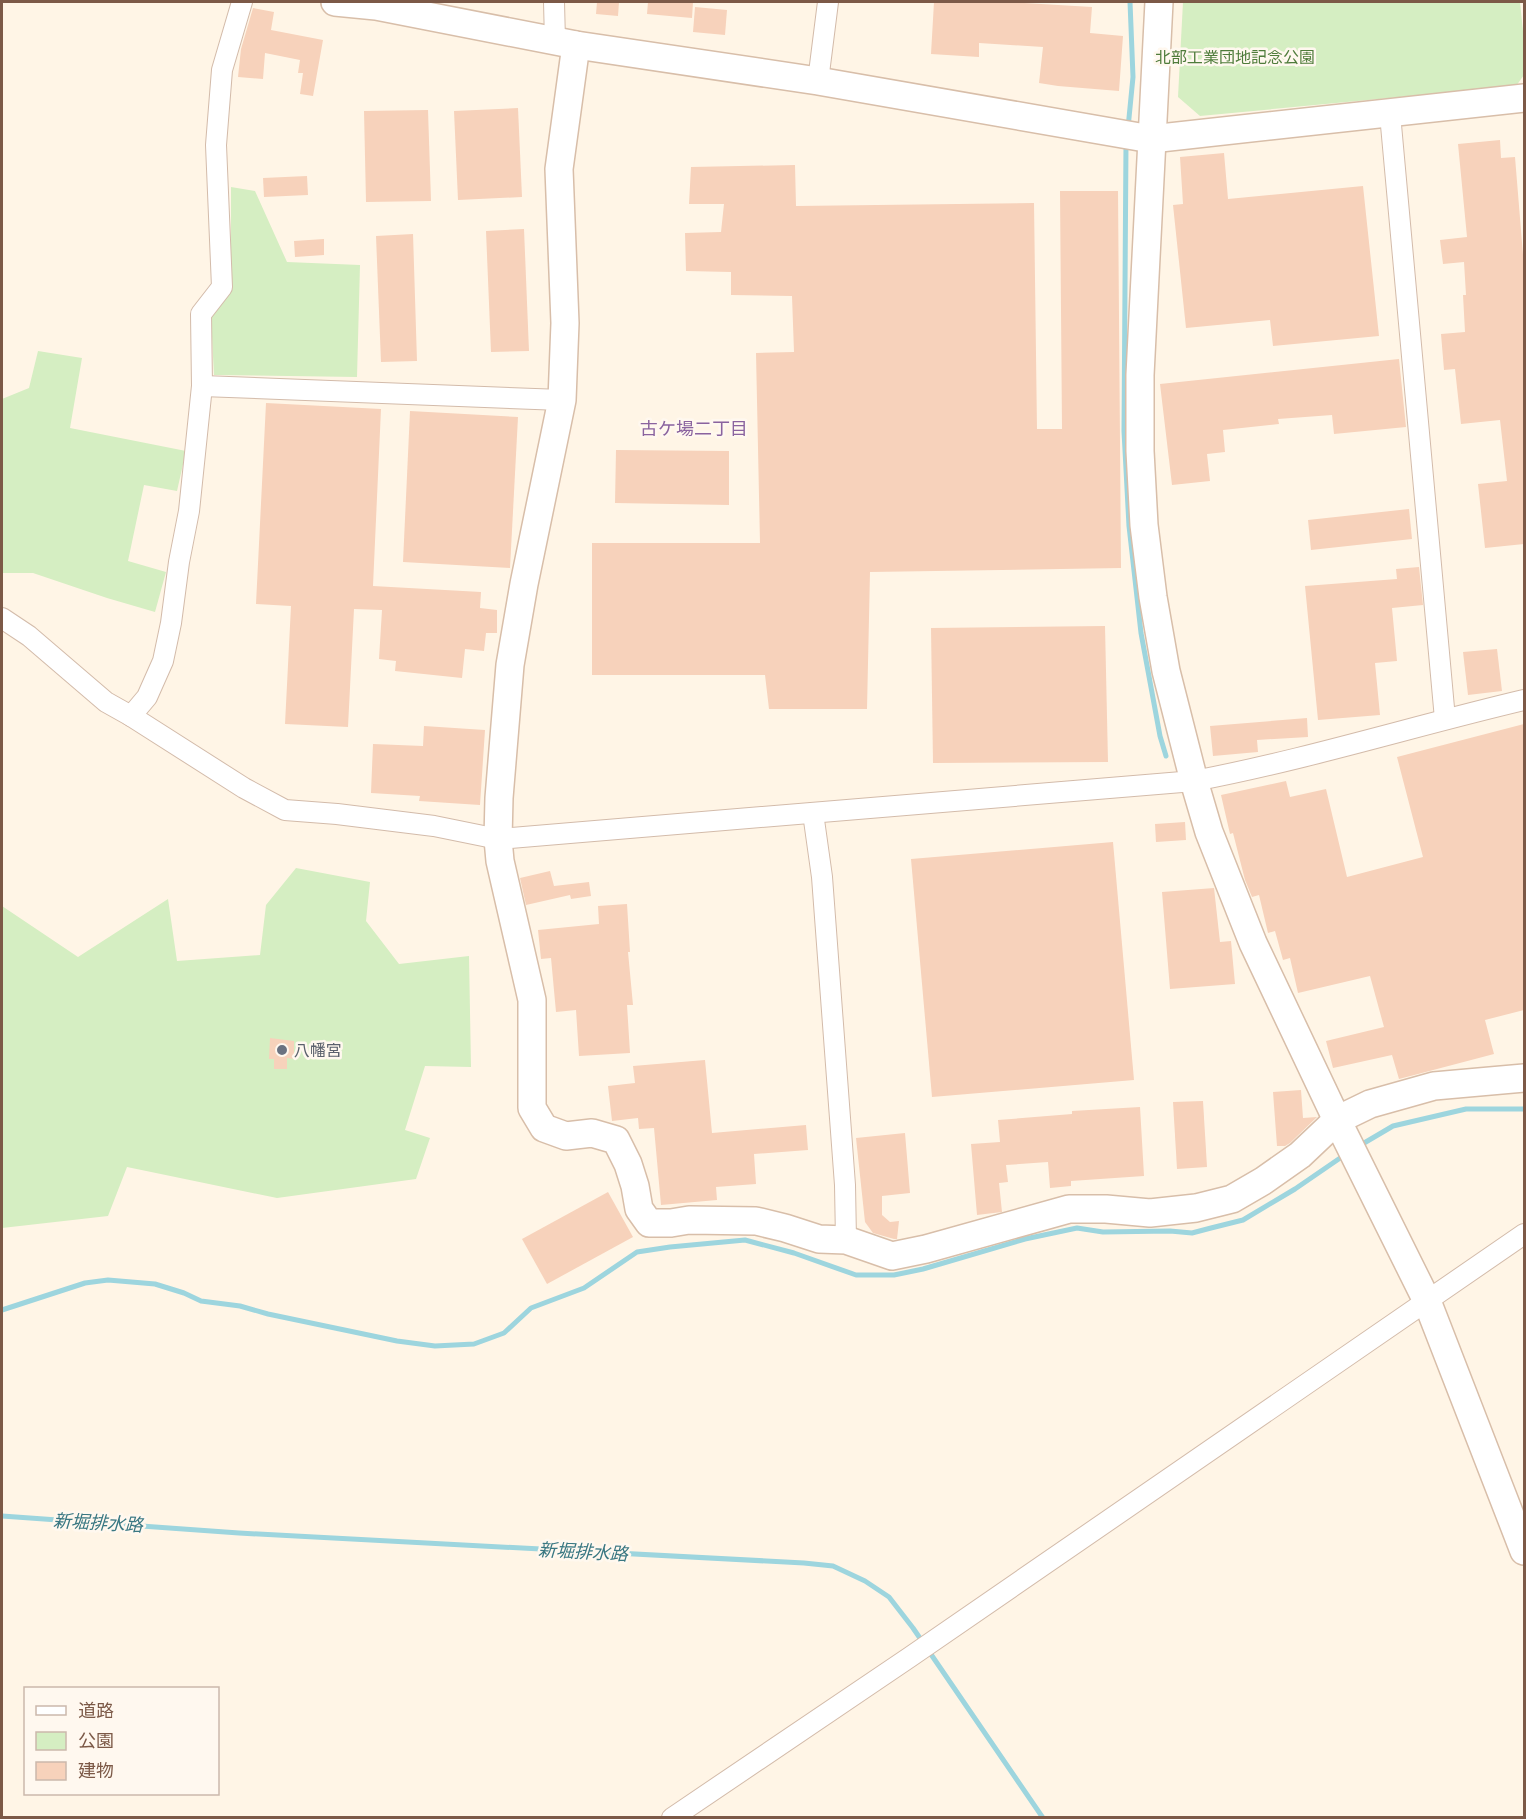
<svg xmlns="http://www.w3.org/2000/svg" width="1526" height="1819" viewBox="0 0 1526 1819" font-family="Ubuntu,'Noto Sans JP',sans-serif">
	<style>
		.green { fill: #d5eec2 }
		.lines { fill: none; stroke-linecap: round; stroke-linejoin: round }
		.stream { stroke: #9dd5de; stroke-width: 5 }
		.building { fill: #f7d2bb }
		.street-casing { stroke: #d3bbaa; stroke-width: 22 }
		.secondary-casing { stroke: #d8bea9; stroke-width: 30 }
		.street { stroke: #fff; stroke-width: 20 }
		.secondary { stroke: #fff; stroke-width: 27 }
		.worship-dot { fill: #6b7280; stroke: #fff8ef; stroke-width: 2 }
		.labels { text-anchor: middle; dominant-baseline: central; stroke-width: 5; stroke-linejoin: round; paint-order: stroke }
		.park-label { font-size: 16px; fill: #4f7c3b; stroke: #fff8ef }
		.worship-label { font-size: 16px; fill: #5b616d; stroke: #fff8ef; text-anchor: start }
		.neighbourhood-label { font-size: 18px; fill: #8a639f; stroke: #fff8ef }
		.water-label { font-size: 18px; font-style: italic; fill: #397782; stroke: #fff8ef }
	</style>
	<rect width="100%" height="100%" fill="#fff5e6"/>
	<g class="green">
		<polygon points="1183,2 1520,2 1524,41 1524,75 1516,86 1200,116 1178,97"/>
		<polygon points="231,187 255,191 287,262 360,265 357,377 214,375 211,317 231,288"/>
		<polygon points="38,351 82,358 70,428 186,451 177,491 144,485 128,561 166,572 155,612 107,598 33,573 2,573 2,399 29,388"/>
		<polygon points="296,868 370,882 366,921 399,964 469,956 471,1067 425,1066 405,1130 430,1138 416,1179 277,1198 127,1167 108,1216 2,1228 2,906 78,957 168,899 177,961 260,955 266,905"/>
	</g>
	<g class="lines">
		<g class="stream">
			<polyline points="1128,128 1133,77 1130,2"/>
			<polyline points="1126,143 1124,431 1129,526 1141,633 1160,736 1166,756"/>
			<polyline points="1359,1146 1393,1126 1466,1109 1524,1109"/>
			<polyline points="2,1310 85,1283 108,1280 155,1284 184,1293 201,1301 240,1306 268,1314 397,1341 435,1346 474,1344 504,1333 531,1308 584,1288 637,1252 670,1247 745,1240 794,1253 856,1275 894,1275 923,1269 1025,1239 1077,1228 1103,1232 1170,1231 1192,1233 1211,1228 1243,1220 1295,1189 1346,1154"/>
			<polyline points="2,1516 239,1533 804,1563 833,1566 865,1581 889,1597 913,1628 1043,1818"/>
		</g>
	</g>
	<g class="building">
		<polygon points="597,2 619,2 618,16 596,14"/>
		<polygon points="648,2 693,2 692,18 647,14"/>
		<polygon points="934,2 1009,2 1092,7 1090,33 1123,36 1119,91 1058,86 1039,83 1043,47 979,43 979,57 931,54"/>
		<polygon points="695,7 727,10 725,35 693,32"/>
		<polygon points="253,8 274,12 271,30 323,40 313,96 300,94 303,73 298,73 300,60 265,53 263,79 238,77 241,49"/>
		<polygon points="518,108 522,197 458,200 454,111"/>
		<polygon points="428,110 431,201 366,202 364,111"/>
		<polygon points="1500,140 1501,158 1515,157 1524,267 1524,544 1485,548 1478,484 1507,481 1500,420 1461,424 1455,369 1444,370 1441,334 1465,332 1463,295 1466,295 1464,262 1443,264 1440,240 1467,237 1458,144"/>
		<polygon points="1224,153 1228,199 1363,186 1379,336 1273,346 1270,320 1186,328 1173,205 1183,204 1180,157"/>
		<polygon points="795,165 796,206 1034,203 1037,429 1062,429 1060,191 1118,191 1121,568 870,572 867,709 769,709 765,675 592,675 592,543 760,543 756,353 794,352 792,296 731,295 731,272 686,271 685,233 721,232 724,204 689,204 691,167"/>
		<polygon points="307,176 308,195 264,197 263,178"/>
		<polygon points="524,229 529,351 491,352 486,231"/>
		<polygon points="413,234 417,361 381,362 376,236"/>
		<polygon points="324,239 324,255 295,257 294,241"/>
		<polygon points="1399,359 1406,427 1334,434 1332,415 1278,419 1279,424 1223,430 1225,452 1207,454 1210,481 1172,485 1160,384"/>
		<polygon points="266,403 381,409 373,586 481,592 480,608 497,610 497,633 486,633 484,651 465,649 462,678 395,671 396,661 379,659 382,610 354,609 348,727 285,724 291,606 256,604"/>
		<polygon points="410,411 518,417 510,568 403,562"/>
		<polygon points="616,450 729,451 729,505 615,503"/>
		<polygon points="1409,509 1412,539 1311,550 1308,520"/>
		<polygon points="1419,567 1423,605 1392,608 1397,661 1375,663 1380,715 1318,720 1305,586 1397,579 1396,569"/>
		<polygon points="1105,626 1108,762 933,763 931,628"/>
		<polygon points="1497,649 1502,691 1468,695 1463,652"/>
		<polygon points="1307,718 1308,737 1257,740 1258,752 1213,756 1210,726"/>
		<polygon points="1524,724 1524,1010 1485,1020 1494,1054 1399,1079 1392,1055 1333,1068 1326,1041 1384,1027 1370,976 1298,993 1290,958 1283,960 1275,931 1268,933 1259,895 1252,897 1245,880 1233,833 1230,834 1221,795 1286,781 1290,797 1326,789 1347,877 1423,857 1397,757"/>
		<polygon points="424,726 485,730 480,805 419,801 420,796 371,793 373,744 423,746"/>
		<polygon points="1185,822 1186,840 1156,842 1155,824"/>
		<polygon points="1113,842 1134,1080 932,1097 911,859"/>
		<polygon points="550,871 554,886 589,882 591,896 571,899 570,895 526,905 520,878"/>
		<polygon points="1214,888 1220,942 1231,941 1235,984 1170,989 1162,892"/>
		<polygon points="627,904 630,952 628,952 633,1005 627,1005 630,1053 579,1056 576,1010 556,1012 551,958 541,959 538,930 599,924 598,906"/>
		<polygon points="270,1038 294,1041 294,1059 287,1058 287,1069 274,1069 274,1059 269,1059"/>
		<polygon points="705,1060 712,1133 806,1125 808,1150 754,1154 756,1184 716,1187 717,1200 661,1205 654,1128 639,1129 638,1118 612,1121 608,1086 635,1083 633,1066"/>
		<polygon points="1301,1090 1303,1118 1317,1117 1290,1143 1285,1146 1277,1146 1273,1092"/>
		<polygon points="1203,1101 1207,1167 1177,1169 1173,1102"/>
		<polygon points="1140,1107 1144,1176 1071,1181 1071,1186 1050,1188 1048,1162 1006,1165 1008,1182 999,1183 1002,1212 977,1215 971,1144 1000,1142 998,1120 1072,1114 1072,1111"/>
		<polygon points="905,1133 910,1193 882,1196 882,1215 890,1222 899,1221 897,1239 894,1239 873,1233 865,1222 856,1138"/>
		<polygon points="608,1192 633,1237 547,1284 522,1239"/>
	</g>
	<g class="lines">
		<g class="street-casing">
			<g id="street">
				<polyline points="554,2 555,41"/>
				<polyline points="818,81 828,2"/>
				<polyline points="1390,114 1445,719"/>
				<polyline points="202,386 562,400"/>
				<path d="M2,618L29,636L106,702L131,716L244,788L285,810L337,814L434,826L498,839L1194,781C1305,760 1414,726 1524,700"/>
				<polyline points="131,716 147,697 163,661 171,623 179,562 189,511 202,386 201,314 222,287 216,145 222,70 242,2"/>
				<polyline points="813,813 822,877 845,1185 846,1240"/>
				<polyline points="672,1818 910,1657 1524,1234"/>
			</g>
		</g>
		<g class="secondary-casing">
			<g id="secondary">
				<polyline points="335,2 376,6 576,45 818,81 1151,139 1524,98"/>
				<polyline points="1159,2 1140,375 1140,451 1144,525 1153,597 1166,671 1194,781 1209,832 1253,943 1337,1120 1427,1301 1524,1551"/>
				<polyline points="576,45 559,169 565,323 562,400 524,584 510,665 499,798 498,839 500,861 532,1000 532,1108 544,1128 566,1136 592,1133 616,1140 628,1164 635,1186 639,1209 649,1223 671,1223 689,1220 756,1221 785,1228 819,1239 846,1240 892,1256 926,1249 1069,1209 1106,1209 1150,1213 1196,1208 1232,1199 1263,1181 1300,1155 1337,1120 1370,1104 1434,1086 1524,1078"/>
			</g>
		</g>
		<use href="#street" class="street"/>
		<use href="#secondary" class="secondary"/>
	</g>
	<circle class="worship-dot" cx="282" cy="1050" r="6"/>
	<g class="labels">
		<g class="park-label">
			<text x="1235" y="57">北部工業団地記念公園</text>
		</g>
		<g class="worship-label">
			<text x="294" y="1050">八幡宮</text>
		</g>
		<g class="neighbourhood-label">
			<text x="694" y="428">古ケ場二丁目</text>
		</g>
		<g class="water-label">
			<text transform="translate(98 1522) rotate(3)">新堀排水路</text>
			<text transform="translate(583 1551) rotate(3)">新堀排水路</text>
		</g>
	</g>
	<rect width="1526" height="1819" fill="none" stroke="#7c5947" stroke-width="6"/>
	<rect x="24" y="1687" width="195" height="108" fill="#fff8ef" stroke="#cbb8ac" stroke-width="1.5"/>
	<rect x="36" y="1706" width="30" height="9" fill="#ffffff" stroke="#cbb8ac" stroke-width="1.5"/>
	<text x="78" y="1717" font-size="18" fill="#7c5947">道路</text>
	<rect x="36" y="1732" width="30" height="18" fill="#d5eec2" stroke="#cbb8ac" stroke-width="1.5"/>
	<text x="78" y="1747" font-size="18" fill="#7c5947">公園</text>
	<rect x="36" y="1762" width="30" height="18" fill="#f7d2bb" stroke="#cbb8ac" stroke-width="1.5"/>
	<text x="78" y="1777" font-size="18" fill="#7c5947">建物</text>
</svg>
